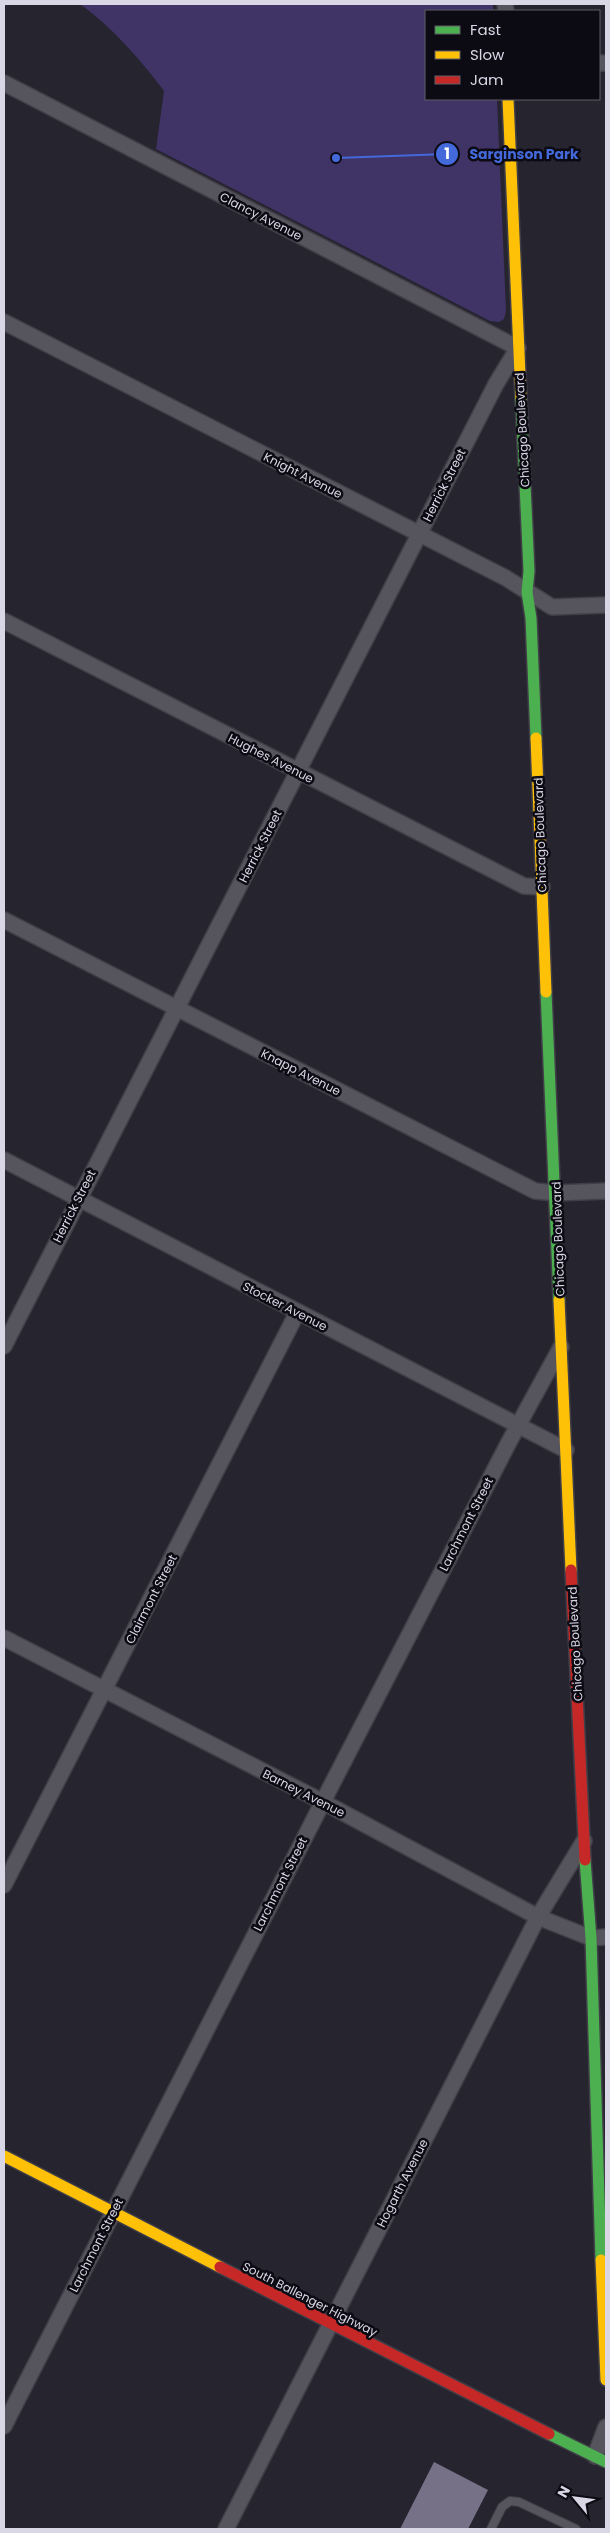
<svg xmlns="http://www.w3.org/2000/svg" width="610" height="2533" viewBox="0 0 610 2533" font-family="Poppins,sans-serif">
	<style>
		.green { fill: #403366 }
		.building { fill: #767187 }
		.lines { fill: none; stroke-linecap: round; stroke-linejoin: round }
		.lane-casing { stroke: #403e47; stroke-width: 10 }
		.street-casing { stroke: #403e47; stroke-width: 18 }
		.fast-casing { stroke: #403e47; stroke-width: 14 }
		.slow-casing { stroke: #403e47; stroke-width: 14 }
		.jam-casing { stroke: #403e47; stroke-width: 14 }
		.lane { stroke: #56545c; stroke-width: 8 }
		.street { stroke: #56545c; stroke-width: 15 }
		.fast { stroke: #4caf50; stroke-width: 11 }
		.slow { stroke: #ffc107; stroke-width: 11 }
		.jam { stroke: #c62828; stroke-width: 11 }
		.labels { text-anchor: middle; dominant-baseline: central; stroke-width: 5; stroke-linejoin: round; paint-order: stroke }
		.street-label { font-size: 12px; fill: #d9d7e5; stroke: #0c0a13 }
		.leader { fill: none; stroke: #4369db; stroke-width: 2 }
		.callout-dot { fill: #4369db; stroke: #0c0a13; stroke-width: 2 }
		.mark-label { font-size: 15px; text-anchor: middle; font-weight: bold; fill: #fff }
		.callout-label { font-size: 14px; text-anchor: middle; font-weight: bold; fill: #4369db; stroke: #0c0a13; stroke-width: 5; stroke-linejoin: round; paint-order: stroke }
	</style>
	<rect width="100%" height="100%" fill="#26242f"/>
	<path class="green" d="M80,4H493V11H426V99H497L506,311L504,319L499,322L490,321L156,149L164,91C140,59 112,27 80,4Z"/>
	<polygon class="building" points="434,2462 488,2490 468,2529 400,2529"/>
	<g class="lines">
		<g class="lane-casing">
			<polyline id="lane" points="491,2529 502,2507 510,2501 519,2502 576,2529"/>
		</g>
		<g class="street-casing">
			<g id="street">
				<polyline points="505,4 506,11"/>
				<polyline points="599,63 606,63"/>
				<polyline points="4,83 518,348 496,384 4,1346"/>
				<polyline points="4,322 506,578 552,607 606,605"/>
				<polyline points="4,621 524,886 542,887"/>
				<polyline points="4,920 535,1191 556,1193 606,1191"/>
				<polyline points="4,1160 566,1450"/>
				<polyline points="4,1638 323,1802 538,1917 591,1938 606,1937"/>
				<polyline points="4,1885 297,1313"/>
				<polyline points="4,2426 332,1784 509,1442 561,1347"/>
				<polyline points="595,2456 606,2427"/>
				<polyline points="226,2529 538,1917 584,1841"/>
			</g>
		</g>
		<g class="fast-casing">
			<g id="fast">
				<polyline points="521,398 529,571 527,592 531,618 536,738"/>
				<polyline points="546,992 559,1300"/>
				<polyline points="585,1860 591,1938 601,2260"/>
				<polyline points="549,2434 606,2462"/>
			</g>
		</g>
		<g class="slow-casing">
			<g id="slow">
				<polyline points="508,99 521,398"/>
				<polyline points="536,738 546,992"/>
				<polyline points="559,1300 571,1570"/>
				<polyline points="4,2156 220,2267"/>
				<polyline points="601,2260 606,2380"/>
			</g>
		</g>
		<g class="jam-casing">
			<g id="jam">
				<polyline points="571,1570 585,1860"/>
				<polyline points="220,2267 549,2434"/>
			</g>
		</g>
		<use href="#lane" class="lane"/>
		<use href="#street" class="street"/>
		<use href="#fast" class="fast"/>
		<use href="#slow" class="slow"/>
		<use href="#jam" class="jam"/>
	</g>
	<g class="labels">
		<g class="street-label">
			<text transform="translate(261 216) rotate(27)">Clancy Avenue</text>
			<text transform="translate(522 430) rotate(-93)">Chicago Boulevard</text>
			<text transform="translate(303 475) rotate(27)">Knight Avenue</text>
			<text transform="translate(444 485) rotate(-63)">Herrick Street</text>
			<text transform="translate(271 758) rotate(27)">Hughes Avenue</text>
			<text transform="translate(540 835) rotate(-92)">Chicago Boulevard</text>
			<text transform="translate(260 846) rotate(-63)">Herrick Street</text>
			<text transform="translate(301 1072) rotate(27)">Knapp Avenue</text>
			<text transform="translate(74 1206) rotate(-63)">Herrick Street</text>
			<text transform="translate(558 1239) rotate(-92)">Chicago Boulevard</text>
			<text transform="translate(285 1306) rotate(27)">Stocker Avenue</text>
			<text transform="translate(466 1524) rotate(-63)">Larchmont Street</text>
			<text transform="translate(151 1599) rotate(-63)">Clairmont Street</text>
			<text transform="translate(575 1644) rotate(-93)">Chicago Boulevard</text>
			<text transform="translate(304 1793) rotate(27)">Barney Avenue</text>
			<text transform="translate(280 1884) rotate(-63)">Larchmont Street</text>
			<text transform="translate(402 2183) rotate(-63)">Hogarth Avenue</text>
			<text transform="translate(96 2245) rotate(-63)">Larchmont Street</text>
			<text transform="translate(310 2299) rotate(27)">South Ballenger Highway</text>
		</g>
	</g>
	<path class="leader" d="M336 158L447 154"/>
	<g class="callout-dot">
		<circle cx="336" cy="158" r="5"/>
		<circle cx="447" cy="154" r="12"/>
	</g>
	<g class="mark-label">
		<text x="447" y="159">1</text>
	</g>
	<g class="callout-label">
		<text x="524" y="159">Sarginson Park</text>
	</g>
	<rect width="610" height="2533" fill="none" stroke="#d9d7e5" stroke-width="10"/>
	<rect x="425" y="10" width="175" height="90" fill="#0c0a13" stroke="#5e5c67"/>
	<rect x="435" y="26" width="25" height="8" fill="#4caf50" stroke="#5e5c67"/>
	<text x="470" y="35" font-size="15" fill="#d9d7e5">Fast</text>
	<rect x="435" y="51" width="25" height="8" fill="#ffc107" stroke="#5e5c67"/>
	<text x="470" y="60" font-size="15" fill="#d9d7e5">Slow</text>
	<rect x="435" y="76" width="25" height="8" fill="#c62828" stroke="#5e5c67"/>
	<text x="470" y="85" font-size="15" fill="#d9d7e5">Jam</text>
	<g transform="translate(575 2498) rotate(299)" stroke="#0c0a13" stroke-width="4" paint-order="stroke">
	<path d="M0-4L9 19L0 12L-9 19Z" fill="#d9d7e5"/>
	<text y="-8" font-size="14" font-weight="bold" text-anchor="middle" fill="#d9d7e5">N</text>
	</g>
</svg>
